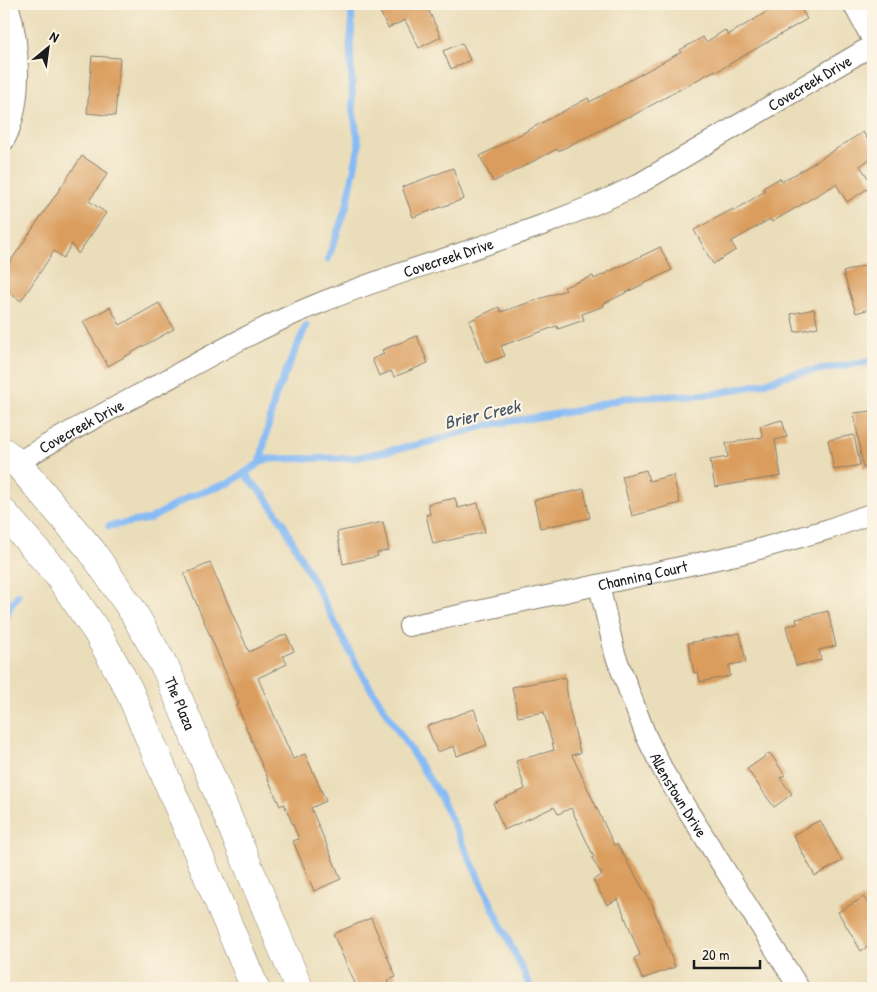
<svg xmlns="http://www.w3.org/2000/svg" width="877" height="992" viewBox="0 0 877 992" font-family="'Patrick Hand',sans-serif">
	<style>
		.lines { fill: none; stroke-linecap: round; stroke-linejoin: round }
		.stream { stroke: #87bbf5; stroke-width: 7 }
		.building { fill: #da9d5d }
		.minor-casing { stroke: #837c6a; stroke-width: 22 }
		.secondary-casing { stroke: #837c6a; stroke-width: 29 }
		.minor { stroke: #fff; stroke-width: 20 }
		.secondary { stroke: #fff; stroke-width: 28 }
		.labels { text-anchor: middle; dominant-baseline: central; stroke-width: 4.5; stroke-linejoin: round; paint-order: stroke }
		.street-label { font-size: 16px; fill: #1c1c1c; stroke: #fcf5e5 }
		.water-label { font-size: 18px; font-style: italic; fill: #415468; stroke: #fcf5e5 }
	</style>
	<rect width="100%" height="100%" fill="#fcf5e5"/>
	<filter id="ink" filterUnits="userSpaceOnUse"><feTurbulence type="fractalNoise" baseFrequency=".02" numOctaves="2"/><feDisplacementMap in="SourceGraphic" scale="10" xChannelSelector="R" yChannelSelector="G"/><feConvolveMatrix kernelMatrix="1 2 1 2 8 2 1 2 1" color-interpolation-filters="sRGB"/></filter>
	<filter id="wash" filterUnits="userSpaceOnUse"><feTurbulence type="fractalNoise" baseFrequency=".0096" numOctaves="4" result="noise"/><feDisplacementMap in="SourceGraphic" scale="20" xChannelSelector="R" yChannelSelector="G"/><feGaussianBlur stdDeviation="1.12" result="paint"/><feColorMatrix in="noise" values="0 0 0 0 0 0 0 0 0 0 0 0 0 0 0 0 0 1.4 0 .05"/><feComposite in="paint" operator="in"/></filter>
	<g filter="url(#wash)">
		<rect width="100%" height="100%" fill="#eaddb9"/>
		<g class="lines">
			<g class="stream">
				<polyline points="328,259 347,205 359,145 353,111 350,45 352,26 351,4"/>
				<polyline points="260,462 275,397 306,326"/>
				<polyline points="246,472 248,478 264,495 283,523 361,673 440,796 531,988"/>
				<polyline points="109,526 150,519 189,497 229,483 266,459 354,458 426,443 488,425 575,411 625,398 714,394 761,384 791,374 873,361"/>
				<polyline points="4,623 10,607 18,595"/>
			</g>
		</g>
		<g id="blocks">
			<g class="building">
				<polygon points="376,4 440,4 428,9 441,37 419,48 405,20 388,28"/>
				<polygon points="780,4 798,4 807,19 716,72 715,70 630,117 629,116 558,151 557,149 493,182 480,156 588,98 590,102 681,52 680,50 703,37 706,42 725,30 728,35"/>
				<polygon points="462,43 470,60 451,69 443,51"/>
				<polygon points="92,56 120,58 115,116 87,113"/>
				<polygon points="863,132 873,148 873,157 860,166 873,185 847,202 836,184 772,222 770,219 731,242 736,250 713,264 694,230 733,209 734,211 765,191 763,188 780,178 782,181 801,171"/>
				<polygon points="82,156 108,173 89,201 106,213 78,254 72,244 63,258 54,251 21,301 4,289 4,271"/>
				<polygon points="453,168 464,199 413,217 402,187"/>
				<polygon points="660,247 672,270 603,304 604,306 582,314 584,320 558,329 557,326 501,346 505,356 486,363 469,321 499,307 501,312 566,290 564,287 593,276 594,279"/>
				<polygon points="873,263 873,308 856,313 843,272"/>
				<polygon points="159,303 174,329 108,366 83,322 110,307 120,325"/>
				<polygon points="814,309 818,327 795,332 791,314"/>
				<polygon points="417,336 428,363 394,377 391,371 379,376 372,359 384,354 382,350"/>
				<polygon points="873,411 873,467 863,468 854,413"/>
				<polygon points="782,420 787,437 775,440 781,476 715,487 710,460 728,457 726,443 763,437 760,426"/>
				<polygon points="854,435 860,465 834,470 828,440"/>
				<polygon points="646,470 649,481 673,475 680,503 632,516 622,476"/>
				<polygon points="584,489 590,518 540,528 534,500"/>
				<polygon points="455,498 458,508 478,503 485,532 433,544 426,515 430,514 428,504"/>
				<polygon points="383,522 389,550 377,553 378,556 343,564 337,532"/>
				<polygon points="210,563 249,652 286,634 294,651 283,656 287,664 258,678 293,759 305,754 326,801 311,808 341,879 314,891 293,841 299,839 284,804 280,806 257,754 237,705 239,704 184,574"/>
				<polygon points="828,611 836,646 819,650 821,660 796,666 786,626 797,624 796,619"/>
				<polygon points="740,633 746,662 729,665 730,676 700,682 698,672 694,673 688,643"/>
				<polygon points="565,677 569,707 580,753 572,755 614,845 617,844 652,904 675,967 642,979 634,958 640,955 618,899 607,905 593,880 602,875 592,858 594,857 571,808 558,814 554,807 504,830 493,803 525,789 516,761 554,750 544,712 518,717 512,687"/>
				<polygon points="474,709 487,745 457,756 454,746 437,752 427,726"/>
				<polygon points="770,753 785,775 780,778 792,794 774,807 747,769"/>
				<polygon points="820,820 842,861 815,876 793,835"/>
				<polygon points="864,897 873,913 873,943 861,951 838,912"/>
				<polygon points="371,918 396,977 387,981 390,988 357,988 333,934"/>
			</g>
		</g>
	</g>
	<g filter="url(#ink)">
		<use href="#blocks" fill-opacity="0" stroke="#837c6a" stroke-width="1"/>
		<g class="lines">
			<g class="minor-casing">
				<g id="minor">
					<polyline points="853,4 873,41"/>
					<path d="M4,141C24,104 20,43 8,4"/>
					<path id="s1" d="M17,463C63,434 112,409 159,384C210,356 261,327 315,305C421,261 534,236 637,185L873,45"/>
					<path id="s2" d="M599,585L615,654L646,736L665,774L799,988"/>
					<path id="s3" d="M409,626L745,553L829,529L873,513"/>
				</g>
			</g>
			<g class="secondary-casing">
				<g id="secondary">
					<path id="s4" d="M4,452L17,463L91,550L132,610L167,671L299,988"/>
					<polyline points="4,513 58,575 97,632 129,690 255,988"/>
				</g>
			</g>
			<use href="#minor" class="minor"/>
			<use href="#secondary" class="secondary"/>
		</g>
	</g>
	<g class="labels">
		<g class="street-label">
			<text stroke="none"><textPath href="#s1" startOffset="882">Covecreek Drive</textPath></text>
			<text stroke="none"><textPath href="#s1" startOffset="479">Covecreek Drive</textPath></text>
			<text stroke="none"><textPath href="#s1" startOffset="74">Covecreek Drive</textPath></text>
			<text stroke="none"><textPath href="#s3" startOffset="239">Channing Court</textPath></text>
			<text stroke="none"><textPath href="#s4" startOffset="309">The Plaza</textPath></text>
			<text stroke="none"><textPath href="#s2" startOffset="226">Allenstown Drive</textPath></text>
		</g>
		<g class="water-label">
			<text transform="translate(482 414) rotate(-13)">Brier Creek</text>
		</g>
	</g>
	<rect width="877" height="992" fill="none" stroke="#fcf5e5" stroke-width="20"/>
	<g transform="translate(48 48) rotate(29)" stroke="#fcf5e5" stroke-width="4" paint-order="stroke">
	<path d="M0-4L9 19L0 12L-9 19Z" fill="#1c1c1c"/>
	<text y="-8" font-size="14" font-weight="bold" text-anchor="middle" fill="#1c1c1c">N</text>
	</g>
	<path d="M694 960v8h66v-8" fill="none" stroke="#1c1c1c" stroke-width="2.5"/>
	<text x="702" y="960" font-size="15" fill="#1c1c1c" stroke="#fcf5e5" stroke-width="4" paint-order="stroke">20 m</text>
</svg>
